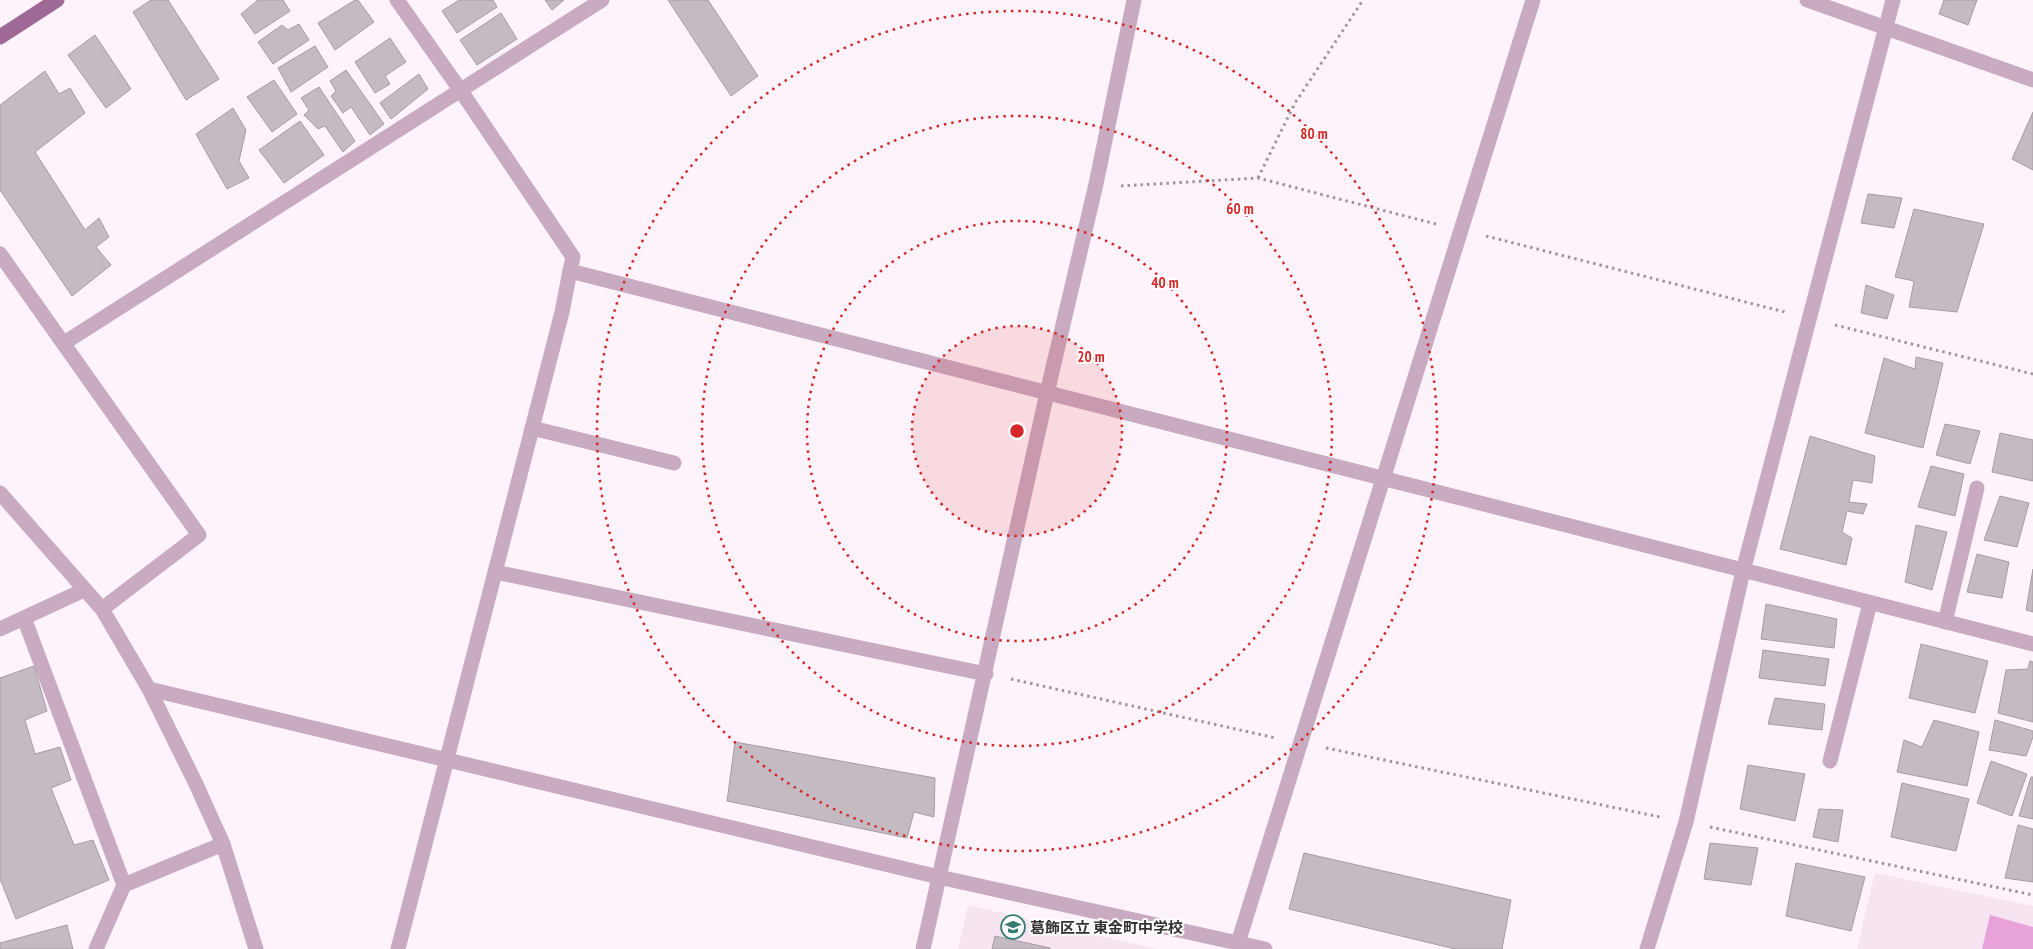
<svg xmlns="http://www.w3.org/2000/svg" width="2033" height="949" viewBox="0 0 2033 949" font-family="'PT Sans Narrow','Noto Sans JP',sans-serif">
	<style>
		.built { fill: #f6e4f1 }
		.water { fill: #e7a3d9 }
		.building { fill: #c4bac2; stroke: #a79ca4 }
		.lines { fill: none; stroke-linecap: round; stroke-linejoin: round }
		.path { stroke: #9e969c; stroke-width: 3; stroke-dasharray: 2.5 4; stroke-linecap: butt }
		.minor { stroke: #c8aac1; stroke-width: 15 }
		.major { stroke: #9e6994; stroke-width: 15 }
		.ring { fill: none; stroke: #d62828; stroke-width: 2.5; stroke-dasharray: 2.5 5 }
		.labels { text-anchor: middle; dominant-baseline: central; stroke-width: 4; stroke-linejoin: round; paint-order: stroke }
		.poi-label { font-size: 15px; font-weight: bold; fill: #343033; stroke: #fff; text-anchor: start }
		.centre { fill: #d62828; stroke: #fff; stroke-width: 2.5 }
		.ring-label { font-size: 15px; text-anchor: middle; font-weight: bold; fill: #d62828; stroke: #fff; stroke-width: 4; stroke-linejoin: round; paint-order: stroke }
	</style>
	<rect width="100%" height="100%" fill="#fef3fb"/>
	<g class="built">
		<polygon points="1875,873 2033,906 2033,949 1857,949"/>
		<polygon points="968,905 1156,949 958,949"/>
	</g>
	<polygon class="water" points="1990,915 2033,927 2033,949 1982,949"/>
	<g class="building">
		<polygon points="151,0 168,0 219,79 186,100 133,12"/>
		<polygon points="258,0 283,0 290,11 255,34 241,14"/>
		<polygon points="355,0 358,0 374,22 335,50 318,23"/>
		<polygon points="459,0 493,0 497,7 457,33 442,11"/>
		<polygon points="545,0 564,0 552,10"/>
		<polygon points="668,0 708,0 758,76 731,96"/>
		<polygon points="1944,0 1977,0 1968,25 1939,14"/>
		<polygon points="501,13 517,39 477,65 460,40"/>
		<polygon points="299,24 309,40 273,64 258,42 282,25 288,30"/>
		<polygon points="95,35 131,89 106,108 68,55"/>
		<polygon points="390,38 406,62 385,76 390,84 375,93 355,62"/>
		<polygon points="315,46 328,67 291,92 278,68"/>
		<polygon points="346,70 384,124 370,135 351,107 343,113 331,96 336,91 330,81"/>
		<polygon points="45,71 59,94 70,88 85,113 35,152 85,230 99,218 109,237 96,247 111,265 72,296 0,190 0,105"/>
		<polygon points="419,74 428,89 391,119 380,103"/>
		<polygon points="274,80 297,114 272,132 247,97"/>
		<polygon points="319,87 355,141 343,152 325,126 318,129 304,115 309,110 301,98"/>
		<polygon points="233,108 246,130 239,161 249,178 227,189 196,134"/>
		<polygon points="2033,112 2033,170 2012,159"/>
		<polygon points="300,121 324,155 284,183 259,150"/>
		<polygon points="1868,194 1902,198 1894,228 1861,223"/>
		<polygon points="1914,209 1984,224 1957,312 1909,307 1914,281 1895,277"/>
		<polygon points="1866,285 1894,295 1887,319 1861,313"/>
		<polygon points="1916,357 1943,363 1923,448 1865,433 1884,358 1915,369"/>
		<polygon points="1945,424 1980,431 1970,464 1936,455"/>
		<polygon points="2000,433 2033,440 2033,481 1992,472"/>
		<polygon points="1810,436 1875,456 1872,483 1853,480 1849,502 1867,504 1863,514 1847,511 1842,532 1852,538 1846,565 1780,549"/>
		<polygon points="1931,466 1964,474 1955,516 1918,507"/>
		<polygon points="2000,496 2029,503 2017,547 1984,540"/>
		<polygon points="1916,525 1947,532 1932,590 1905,582"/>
		<polygon points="1977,554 2009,562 2002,598 1967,592"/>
		<polygon points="2033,569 2033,612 2026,610"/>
		<polygon points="1766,604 1837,619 1834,648 1761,639"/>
		<polygon points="1921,644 1988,661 1975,713 1909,698"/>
		<polygon points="1763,650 1829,659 1825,686 1759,678"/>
		<polygon points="2030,661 2033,662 2033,722 1998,713 2006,670 2028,669"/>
		<polygon points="34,666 47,711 25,720 35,754 60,747 71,780 51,788 74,845 93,840 109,880 16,919 0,879 0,678"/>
		<polygon points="1775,698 1825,704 1822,730 1768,724"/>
		<polygon points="1934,720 1979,732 1967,786 1897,772 1904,740 1922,747"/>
		<polygon points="1995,720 2033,731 2033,737 2026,756 1989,750"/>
		<polygon points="735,742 935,778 934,817 914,812 907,838 727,801"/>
		<polygon points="1991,761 2027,774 2012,816 1977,803"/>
		<polygon points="1748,765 1805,774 1795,821 1740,809"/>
		<polygon points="2031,777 2033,777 2033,819 2019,816"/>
		<polygon points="1902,783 1969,799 1956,851 1891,837"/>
		<polygon points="1819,809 1843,810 1838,842 1813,837"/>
		<polygon points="2018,825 2033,829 2033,882 2005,878"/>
		<polygon points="1710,843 1758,848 1751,885 1704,879"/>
		<polygon points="1304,853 1511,900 1502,949 1455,949 1289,909"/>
		<polygon points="1796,863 1865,877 1851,931 1786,916"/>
		<polygon points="67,925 73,949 0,949 0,943"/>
		<polygon points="995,936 1050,948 1050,949 992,949"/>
	</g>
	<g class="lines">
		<g class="path">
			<polyline points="1258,178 1295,103 1363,0"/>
			<polyline points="1121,186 1258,178 1436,224"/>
			<polyline points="1486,236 1785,312"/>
			<polyline points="1835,325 2033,374"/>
			<polyline points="1011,679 1276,738"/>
			<polyline points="1326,748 1660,817"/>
			<polyline points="1710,827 2033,895"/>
		</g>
		<g class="minor">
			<polyline points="397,0 461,91 573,257 570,271 2033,644"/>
			<polyline points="1807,0 2033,80"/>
			<polyline points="0,254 199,535 102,609"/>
			<polyline points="64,343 602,0"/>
			<polyline points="532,428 674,463"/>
			<polyline points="0,493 102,609 149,689 196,784 223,844 256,949"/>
			<polyline points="495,572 986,674"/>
			<polyline points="24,618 124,885 96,949"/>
			<polyline points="1945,622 1977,488"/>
			<polyline points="0,629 84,590"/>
			<polyline points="149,689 939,877 1265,949"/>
			<polyline points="1830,761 1870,603"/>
			<polyline points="124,885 223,844"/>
			<path d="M1238,943C1338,629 1432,314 1533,0"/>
			<polyline points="398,949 562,312 570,271"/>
			<polyline points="923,949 1047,393 1096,184 1134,0"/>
			<polyline points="1647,949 1686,822 1743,571 1893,0"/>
		</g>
		<polyline class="major" points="0,37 57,0"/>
	</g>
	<circle cx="1017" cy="431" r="105" fill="#d62828" fill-opacity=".12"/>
	<g class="ring">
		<circle cx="1017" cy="431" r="105"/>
		<circle cx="1017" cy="431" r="210"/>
		<circle cx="1017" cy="431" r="315"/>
		<circle cx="1017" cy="431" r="420"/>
	</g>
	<defs>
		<g id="school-ring" transform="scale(1.25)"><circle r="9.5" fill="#fff" stroke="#367c73" stroke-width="1.5"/><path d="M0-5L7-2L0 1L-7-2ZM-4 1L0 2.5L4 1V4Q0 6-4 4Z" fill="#367c73"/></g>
	</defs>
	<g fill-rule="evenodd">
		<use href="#school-ring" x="1013" y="927"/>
	</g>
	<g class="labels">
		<g class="poi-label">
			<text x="1030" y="927">葛飾区立 東金町中学校</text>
		</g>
	</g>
	<circle cx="1017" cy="431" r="8" class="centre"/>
	<g class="ring-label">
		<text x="1314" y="139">80 m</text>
		<text x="1240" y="214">60 m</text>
		<text x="1165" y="288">40 m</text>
		<text x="1091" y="362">20 m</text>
	</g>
</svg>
